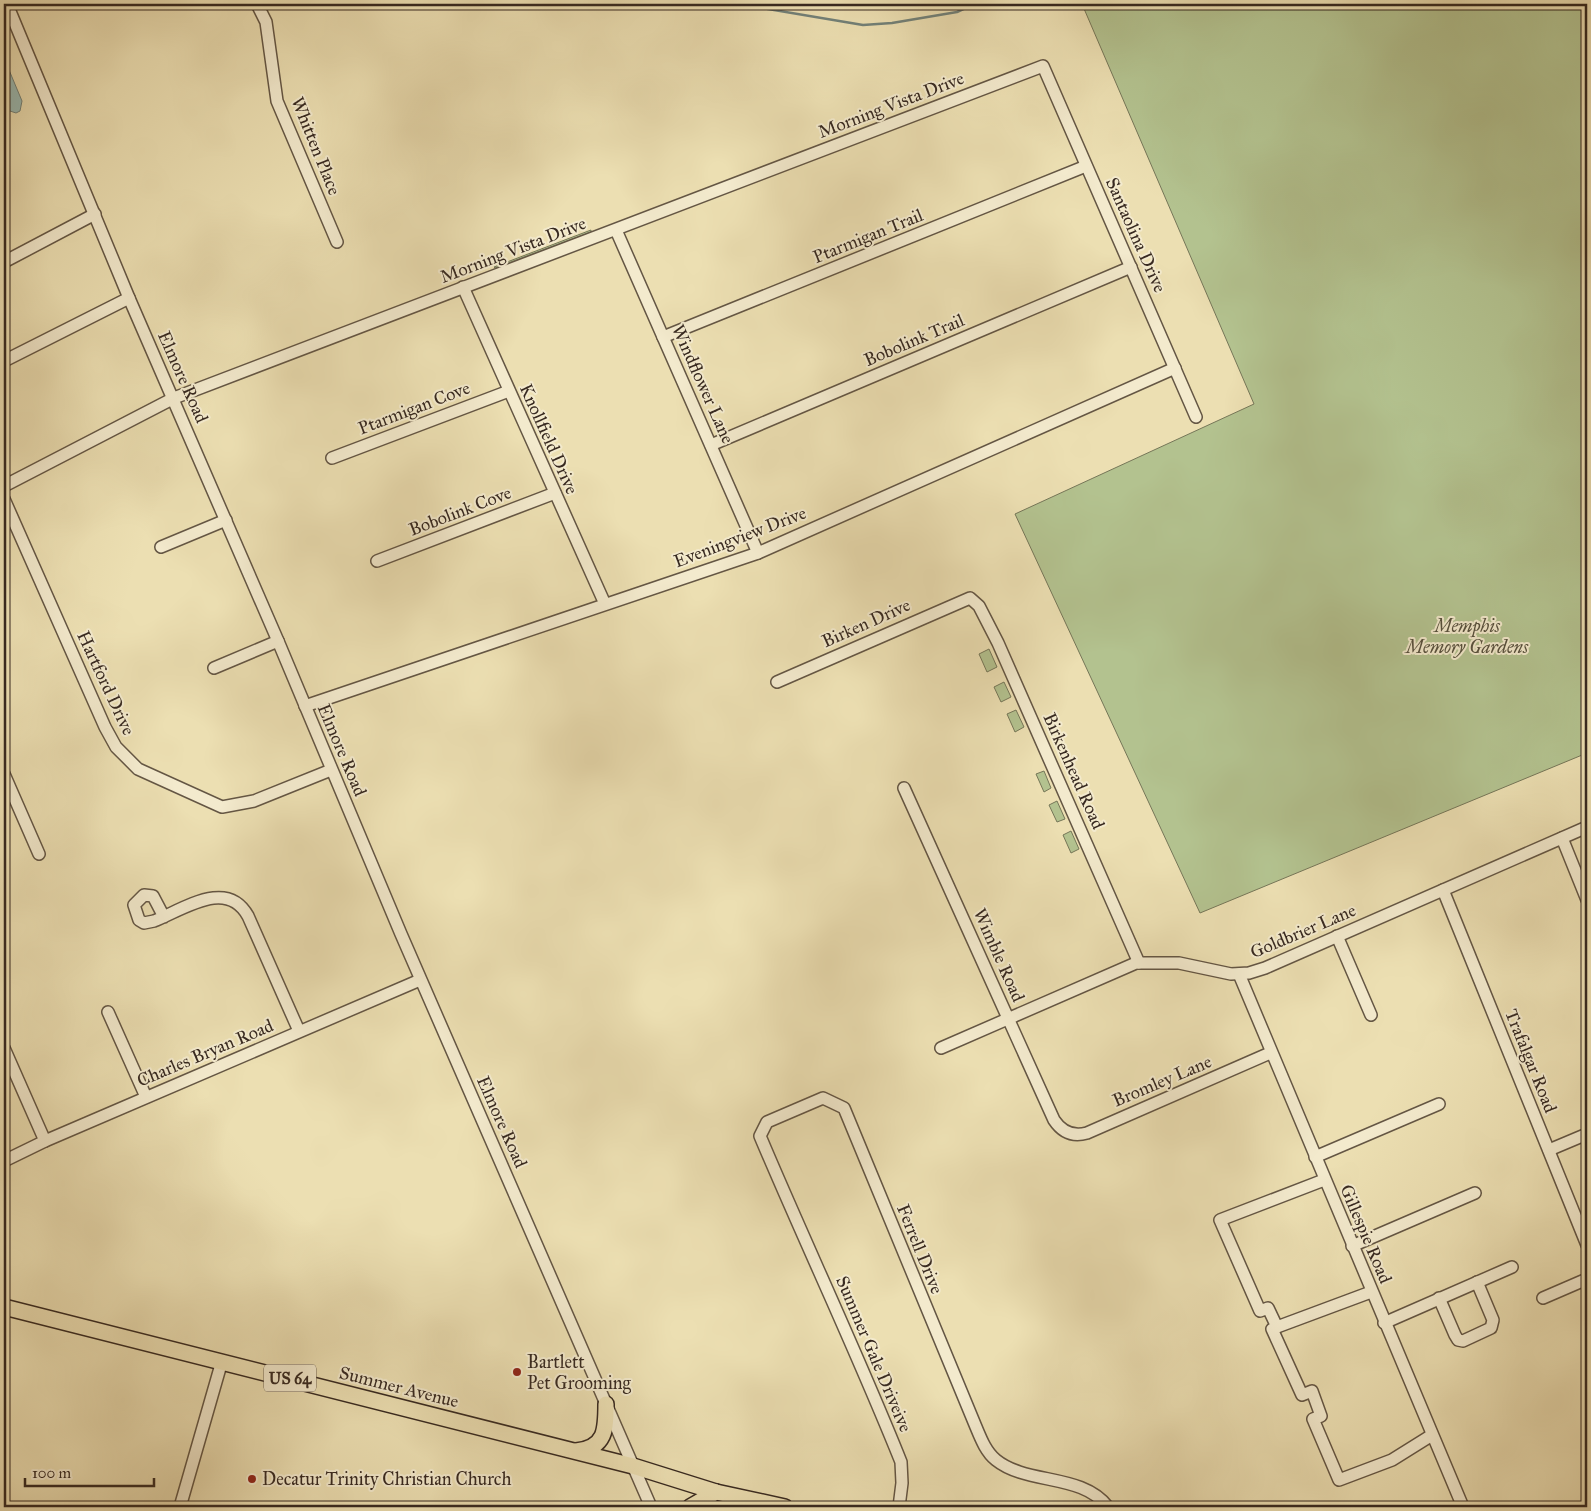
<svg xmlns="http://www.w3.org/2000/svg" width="1591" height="1511" viewBox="0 0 1591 1511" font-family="'IM FELL Great Primer',serif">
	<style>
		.green { fill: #b3c28f; stroke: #757658 }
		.water { fill: #9abbb4; stroke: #728179 }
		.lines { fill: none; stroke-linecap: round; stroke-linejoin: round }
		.stream { stroke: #728179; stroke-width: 2.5 }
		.minor-casing { stroke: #645644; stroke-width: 14 }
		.major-casing { stroke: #372920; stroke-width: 18 }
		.minor { stroke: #f3eacd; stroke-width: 11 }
		.major { stroke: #ecdfb2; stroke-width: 15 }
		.poi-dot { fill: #8f2418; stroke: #f3eacd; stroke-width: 2 }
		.labels { text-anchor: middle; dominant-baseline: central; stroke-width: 4; stroke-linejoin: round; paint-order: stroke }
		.shield { fill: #f3eacd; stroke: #6f6354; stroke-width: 1 }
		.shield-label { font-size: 16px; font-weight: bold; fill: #372920 }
		.street-label { font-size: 18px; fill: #372920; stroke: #f3eacd }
		.park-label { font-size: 18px; font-style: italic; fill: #564f3c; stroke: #f3eacd }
		.poi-label { font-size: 18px; fill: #372920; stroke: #f3eacd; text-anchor: start }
	</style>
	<rect width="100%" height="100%" fill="#ecdfb2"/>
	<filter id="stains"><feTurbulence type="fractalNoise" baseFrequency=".004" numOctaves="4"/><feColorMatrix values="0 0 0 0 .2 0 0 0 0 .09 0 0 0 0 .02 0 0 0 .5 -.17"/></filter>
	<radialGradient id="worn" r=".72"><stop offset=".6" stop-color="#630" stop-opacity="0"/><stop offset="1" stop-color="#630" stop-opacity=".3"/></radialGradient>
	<g class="green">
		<polygon points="1082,4 1587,4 1587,753 1200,913 1015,514 1254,404"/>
		<polygon points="591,230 591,232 495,268 494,267"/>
		<polygon points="989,649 997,667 987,672 979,654"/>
		<polygon points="1004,682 1011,697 1001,702 994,687"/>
		<polygon points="1016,710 1024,727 1015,732 1007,714"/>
		<polygon points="1044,771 1051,788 1044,792 1036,774"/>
		<polygon points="1057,801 1065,819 1057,822 1049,805"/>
		<polygon points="1071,831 1079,849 1071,853 1063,835"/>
	</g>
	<polygon class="water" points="4,58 22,101 20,111 16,113 4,109"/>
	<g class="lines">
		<polyline class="stream" points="739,4 863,25 892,23 957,12 974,4"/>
		<g class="minor-casing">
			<g id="minor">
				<polyline points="7,4 129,298 278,641 401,934 651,1507"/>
				<polyline points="257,4 266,22 277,101 337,242"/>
				<polyline points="616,230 758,553"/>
				<polyline points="4,262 95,214"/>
				<polyline points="463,287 605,604"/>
				<polyline points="663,337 1086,166"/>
				<polyline points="4,361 129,298"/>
				<polyline points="711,445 1131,267"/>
				<polyline points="332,458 509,391"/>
				<polyline points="4,486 174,398 1043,66 1196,417"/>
				<polyline points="4,499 105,727 116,747 138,769 222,807 254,801 331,770"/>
				<polyline points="161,547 226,520"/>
				<polyline points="377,561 555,493"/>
				<polyline points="214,668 278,641"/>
				<polyline points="777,682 970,598 979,606 998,643 1139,963"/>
				<polyline points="305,706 758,553 1175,368"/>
				<polyline points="4,774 39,854"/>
				<path d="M904,788L1054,1120C1062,1132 1073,1137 1087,1133L1270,1053"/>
				<polyline points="1562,838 1587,900"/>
				<polyline points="1443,890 1587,1245"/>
				<path d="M164,917L153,896L144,895L134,905L139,920L144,923L154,921C184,909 227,878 248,916L299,1031"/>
				<polyline points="1337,936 1371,1015"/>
				<polyline points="1239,974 1463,1507"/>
				<polyline points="108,1012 146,1097"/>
				<polyline points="4,1048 45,1141"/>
				<polyline points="941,1048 1136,963 1179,963 1231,974 1249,973 1265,968 1587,827"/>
				<polyline points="1549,1150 1587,1134"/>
				<polyline points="1315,1157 1439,1104"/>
				<polyline points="4,1161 45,1141 420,980"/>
				<polyline points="1324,1180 1220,1220 1260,1311 1268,1308 1277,1327 1272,1329 1302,1395 1312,1391 1321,1416 1313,1419 1339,1480 1392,1460 1432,1435"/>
				<polyline points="1352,1246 1475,1193"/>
				<polyline points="1439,1298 1455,1335 1458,1340 1463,1341 1491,1328 1493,1320 1477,1282"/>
				<polyline points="1543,1298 1587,1279"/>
				<polyline points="1384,1323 1512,1267"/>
				<polyline points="1277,1327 1371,1292"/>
				<polyline points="180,1507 222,1361"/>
				<path d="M899,1507L902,1483L901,1462C857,1352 806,1245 760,1136L767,1122L823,1098L844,1108L976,1427C981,1439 986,1452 996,1460C1027,1485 1082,1473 1108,1507"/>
			</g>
		</g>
		<g class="major-casing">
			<g id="major">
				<polyline points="4,1307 633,1466 716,1492 785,1507"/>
				<path d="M576,1451C606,1448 606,1429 606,1404"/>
				<polyline points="690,1507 716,1492"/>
			</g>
		</g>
		<use href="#minor" class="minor"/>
		<use href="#major" class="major"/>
	</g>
	<g class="poi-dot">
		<circle cx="517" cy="1372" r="5"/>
		<circle cx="252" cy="1479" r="5"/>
	</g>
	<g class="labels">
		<rect class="shield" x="264" y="1364.5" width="52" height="27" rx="4"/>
		<g class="shield-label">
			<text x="290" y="1378">US 64</text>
		</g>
		<g class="street-label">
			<text transform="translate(891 105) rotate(-21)">Morning Vista Drive</text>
			<text transform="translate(316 146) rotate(68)">Whitten Place</text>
			<text transform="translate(1136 235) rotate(66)">Santaolina Drive</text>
			<text transform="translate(868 236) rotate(-22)">Ptarmigan Trail</text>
			<text transform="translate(513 250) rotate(-21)">Morning Vista Drive</text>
			<text transform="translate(914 340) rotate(-23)">Bobolink Trail</text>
			<text transform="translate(183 377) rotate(66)">Elmore Road</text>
			<text transform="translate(703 384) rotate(66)">Windflower Lane</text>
			<text transform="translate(414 408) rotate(-21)">Ptarmigan Cove</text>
			<text transform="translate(549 439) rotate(66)">Knollfield Drive</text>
			<text transform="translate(460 511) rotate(-21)">Bobolink Cove</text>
			<text transform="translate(740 537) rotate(-21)">Eveningview Drive</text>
			<text transform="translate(866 623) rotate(-24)">Birken Drive</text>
			<text transform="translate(106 683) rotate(65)">Hartford Drive</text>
			<text transform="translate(342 750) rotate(67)">Elmore Road</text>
			<text transform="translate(1074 771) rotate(66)">Birkenhead Road</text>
			<text transform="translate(1303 931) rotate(-23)">Goldbrier Lane</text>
			<text transform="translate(999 955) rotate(66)">Wimble Road</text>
			<text transform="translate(205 1053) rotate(-23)">Charles Bryan Road</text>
			<text transform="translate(1531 1061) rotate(68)">Trafalgar Road</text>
			<text transform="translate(1162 1081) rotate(-23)">Bromley Lane</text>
			<text transform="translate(502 1122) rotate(66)">Elmore Road</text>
			<text transform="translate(1366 1234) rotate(67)">Gillespie Road</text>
			<text transform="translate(920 1249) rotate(68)">Ferrell Drive</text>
			<text transform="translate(874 1354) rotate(67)">Summer Gale Driveive</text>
			<text transform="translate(399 1387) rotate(14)">Summer Avenue</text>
		</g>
		<g class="park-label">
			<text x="1467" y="626">Memphis<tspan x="1467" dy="21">Memory Gardens</tspan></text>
		</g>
		<g class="poi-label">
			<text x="527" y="1362">Bartlett<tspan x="527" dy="21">Pet Grooming</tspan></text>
			<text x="262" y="1479">Decatur Trinity Christian Church</text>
		</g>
	</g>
	<rect width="1591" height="1511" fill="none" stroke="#ecdfb2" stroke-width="20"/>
	<rect x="5" y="5" width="1581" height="1501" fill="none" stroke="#372920" stroke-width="2.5"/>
	<rect x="10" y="10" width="1571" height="1491" fill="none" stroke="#372920"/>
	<path d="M25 1478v8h129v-8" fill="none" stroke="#372920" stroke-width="2.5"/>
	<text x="32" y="1478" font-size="15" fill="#372920" stroke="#f3eacd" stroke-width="4" paint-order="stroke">100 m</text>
	<rect width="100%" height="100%" filter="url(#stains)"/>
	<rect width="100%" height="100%" fill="url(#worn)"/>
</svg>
